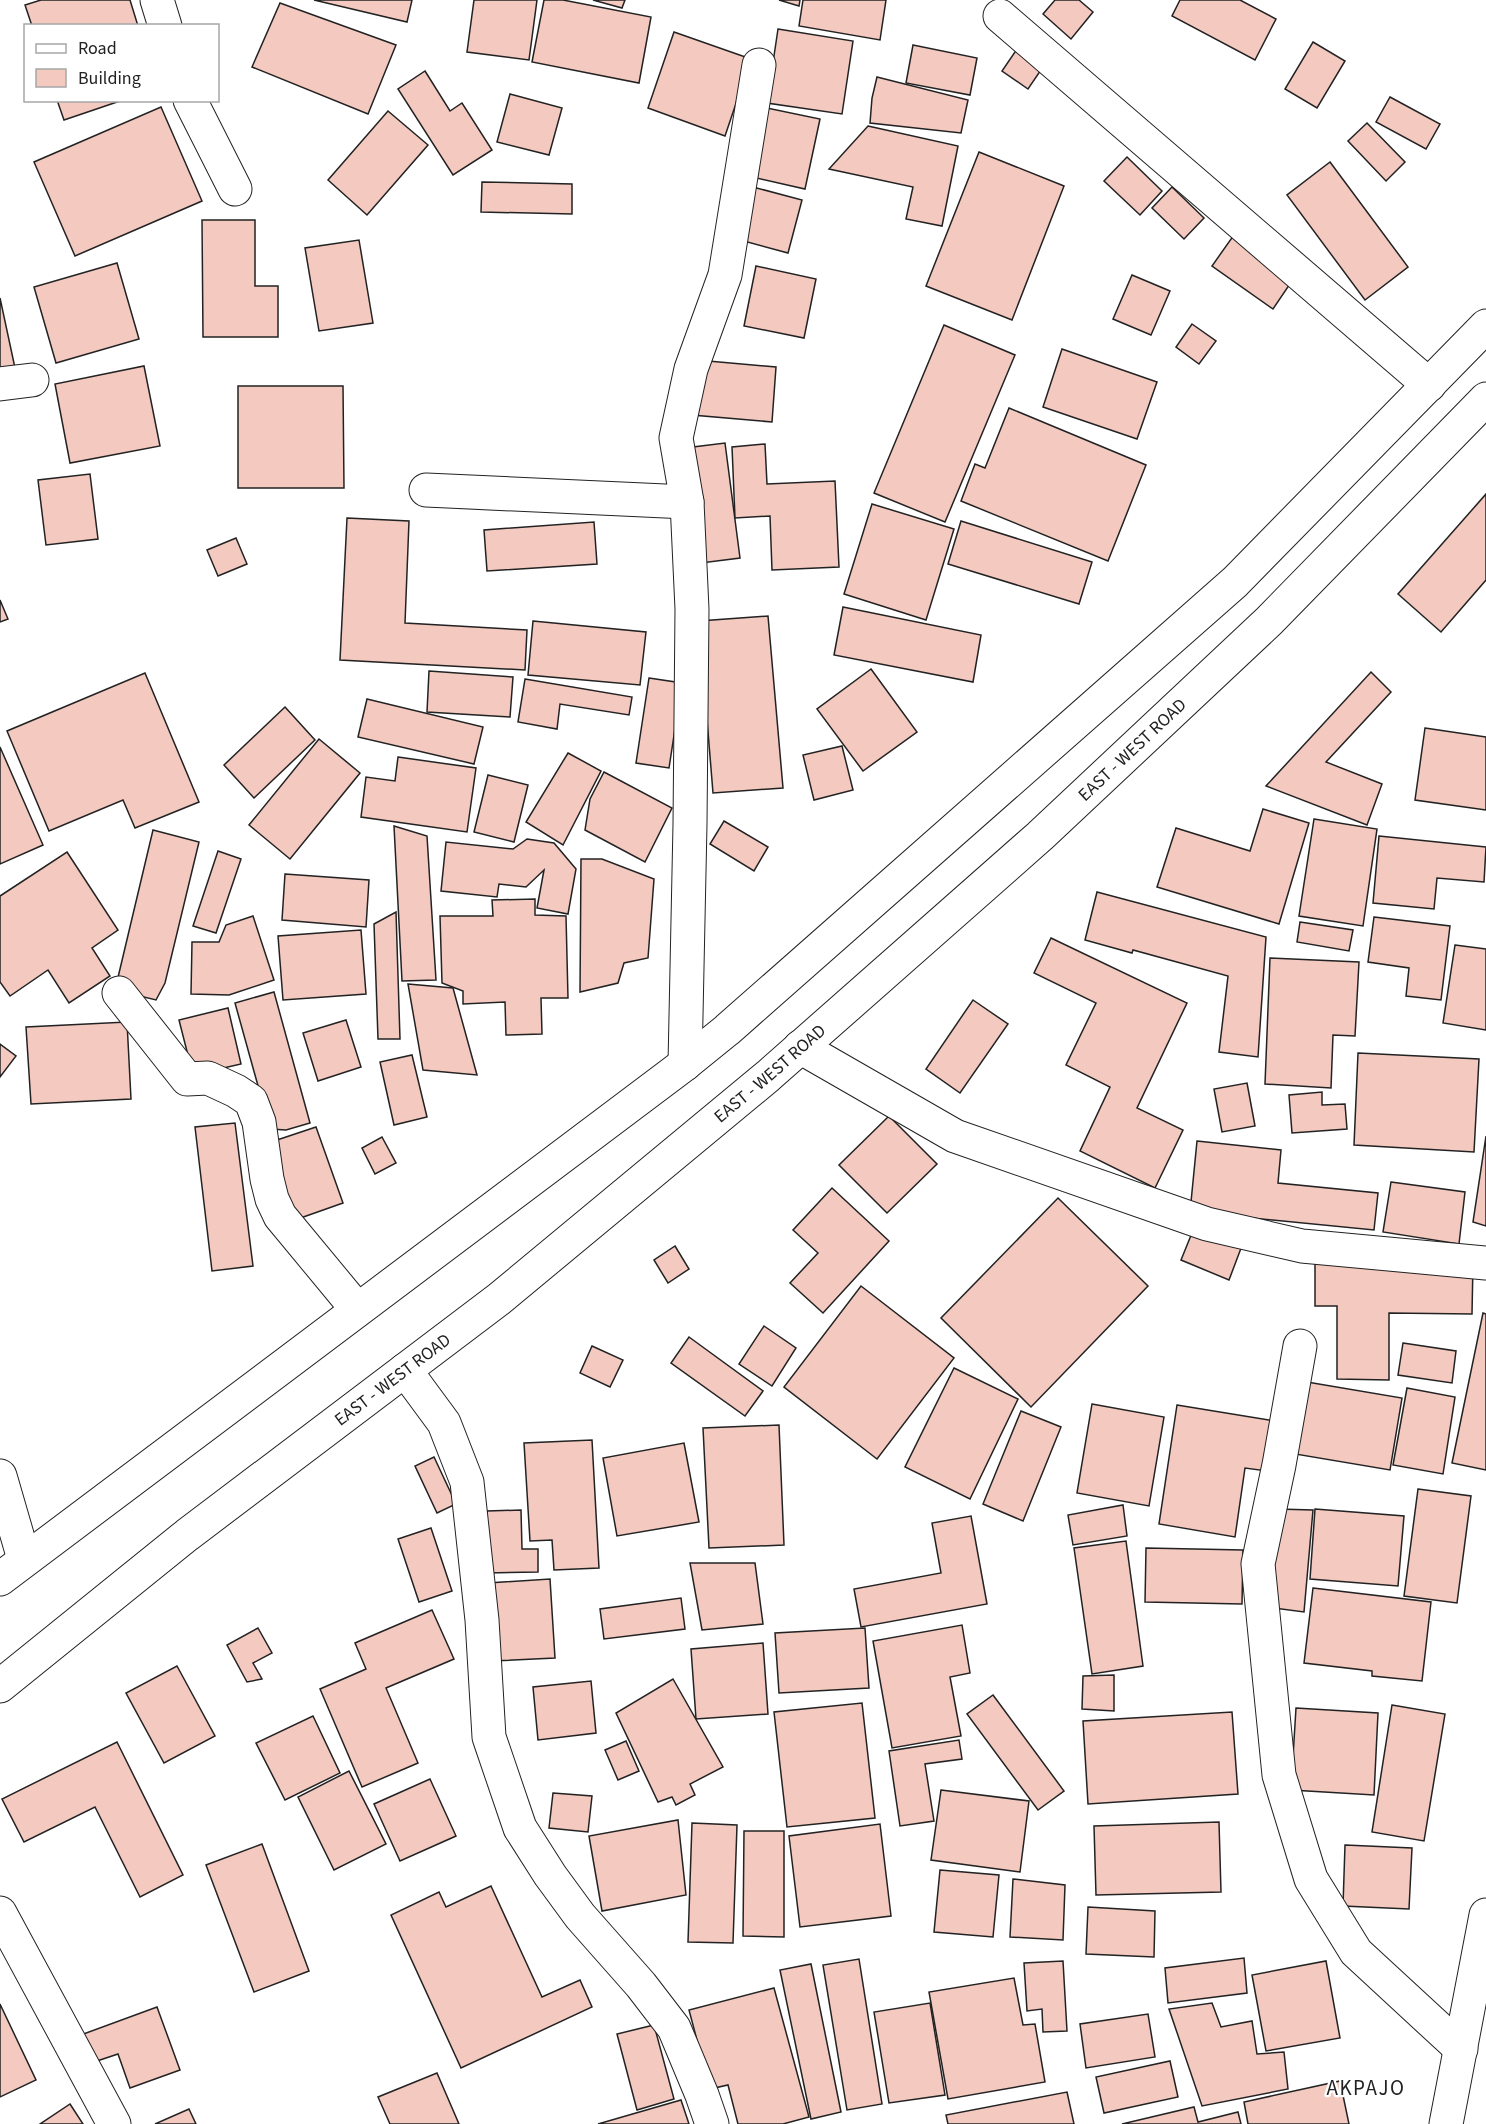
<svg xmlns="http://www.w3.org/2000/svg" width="1486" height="2124" viewBox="0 0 1486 2124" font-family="'Source Sans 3',sans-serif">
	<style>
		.building { fill: #f3c9c0; stroke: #222; stroke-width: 1.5 }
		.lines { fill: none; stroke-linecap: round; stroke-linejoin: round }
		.minor-casing { stroke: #222; stroke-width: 35 }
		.major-casing { stroke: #222; stroke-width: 35 }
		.minor { stroke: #fff; stroke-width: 33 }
		.major { stroke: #fff; stroke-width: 33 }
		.labels { text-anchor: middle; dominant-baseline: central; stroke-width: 4.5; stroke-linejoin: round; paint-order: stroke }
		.street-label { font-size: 18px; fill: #222; stroke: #fff }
		.quarter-label { font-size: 21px; letter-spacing: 1.5px; fill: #222; stroke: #fff }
	</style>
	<rect width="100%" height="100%" fill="#fff"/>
	<g class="building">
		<polygon points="41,0 130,0 138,26 32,26 25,5"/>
		<polygon points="314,0 412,0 407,22"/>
		<polygon points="474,0 537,0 529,60 467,52"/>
		<polygon points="544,0 563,0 651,17 639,83 532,62"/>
		<polygon points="593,0 625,0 622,8"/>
		<polygon points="779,0 800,0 799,6"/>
		<polygon points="803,0 886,0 880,40 799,26"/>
		<polygon points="1055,0 1079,0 1093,12 1071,39 1043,14"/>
		<polygon points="1180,0 1240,0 1276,19 1255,60 1172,16"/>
		<polygon points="280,3 396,45 368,114 252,67"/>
		<polygon points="778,29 853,41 842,114 767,103"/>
		<polygon points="674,32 751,59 725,136 648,108"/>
		<polygon points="1313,42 1345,61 1317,108 1285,89"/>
		<polygon points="913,45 977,58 970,95 906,83"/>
		<polygon points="1017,49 1043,67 1028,89 1002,71"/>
		<polygon points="425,71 450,111 462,103 492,150 453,175 398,89"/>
		<polygon points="877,77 968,100 961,133 870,123 872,98"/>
		<polygon points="510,94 562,108 549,155 497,142"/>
		<polygon points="1390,97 1440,124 1426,149 1376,122"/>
		<polygon points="57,100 123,100 64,120"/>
		<polygon points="161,107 202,201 75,256 34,162"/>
		<polygon points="762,107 820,119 805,189 748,176"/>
		<polygon points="388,111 428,145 367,215 328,180"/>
		<polygon points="1367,123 1405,162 1386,181 1348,141"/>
		<polygon points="868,126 958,146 942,226 906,219 913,187 829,169"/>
		<polygon points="979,152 1064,186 1012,320 926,286"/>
		<polygon points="1127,157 1162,191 1140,215 1104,181"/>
		<polygon points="1330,162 1408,267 1365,300 1287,195"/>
		<polygon points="482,182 572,184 572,214 481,212"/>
		<polygon points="753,187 802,200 788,253 740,240"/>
		<polygon points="1172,187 1204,218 1184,239 1152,208"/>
		<polygon points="202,220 255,220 255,286 278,286 278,337 203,337"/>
		<polygon points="1236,232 1296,275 1273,309 1212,266"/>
		<polygon points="359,240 373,323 319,331 305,248"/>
		<polygon points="117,263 139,339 56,363 34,287"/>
		<polygon points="756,266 816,279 804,338 744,326"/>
		<polygon points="1132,275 1170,291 1151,335 1113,319"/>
		<polygon points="0,298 15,368 0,371"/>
		<polygon points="1192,324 1216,341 1199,364 1176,347"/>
		<polygon points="944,325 1015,355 945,522 874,493"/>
		<polygon points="1062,349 1157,382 1137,439 1043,407"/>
		<polygon points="697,360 776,367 772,422 692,415"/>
		<polygon points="144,366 160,446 70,463 55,384"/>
		<polygon points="238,386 343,386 344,488 238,488"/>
		<polygon points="1009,408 1146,465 1108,561 961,501 975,464 985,468"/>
		<polygon points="725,443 740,558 701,563 685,448"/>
		<polygon points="765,444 767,484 835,481 839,567 772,570 770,516 735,518 732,447"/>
		<polygon points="90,474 98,539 46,545 38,480"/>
		<polygon points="1486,494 1486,580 1441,632 1398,594"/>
		<polygon points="872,504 954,529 926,620 844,594"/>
		<polygon points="347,518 409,521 405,623 527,630 525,670 340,660"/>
		<polygon points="961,521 1092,562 1079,604 948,564"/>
		<polygon points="594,522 597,564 487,571 484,530"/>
		<polygon points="236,538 247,564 218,576 207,550"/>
		<polygon points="0,600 8,619 0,622"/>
		<polygon points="843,607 981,635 973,682 834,655"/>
		<polygon points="768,616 783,788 713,793 699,621"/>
		<polygon points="533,621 646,632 640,685 528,675"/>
		<polygon points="871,669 917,732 863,771 817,709"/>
		<polygon points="429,671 513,677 510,717 427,712"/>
		<polygon points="1371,672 1391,692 1326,762 1382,784 1367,825 1266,786"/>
		<polygon points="145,673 199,802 135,828 123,800 49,831 7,731"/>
		<polygon points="649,678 682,683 669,768 636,763"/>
		<polygon points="525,679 632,697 629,715 560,704 557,729 518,722"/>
		<polygon points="367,699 483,727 474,764 358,737"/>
		<polygon points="285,707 315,740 254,798 224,765"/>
		<polygon points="1425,728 1486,737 1486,810 1415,800"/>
		<polygon points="319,739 360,773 290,859 249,825"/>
		<polygon points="842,746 853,790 814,800 803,755"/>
		<polygon points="0,747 43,845 0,864"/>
		<polygon points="568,753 601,771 563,845 526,822"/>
		<polygon points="398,757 476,768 467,832 361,817 366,777 395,781"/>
		<polygon points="604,772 672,808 645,862 585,830 590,799"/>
		<polygon points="488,775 528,785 514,842 474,832"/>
		<polygon points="1263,809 1309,823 1279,924 1157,887 1176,828 1250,851"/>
		<polygon points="1314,819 1377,829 1363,926 1299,916"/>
		<polygon points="724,821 768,847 754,871 710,844"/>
		<polygon points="394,826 427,836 436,980 402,981"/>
		<polygon points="153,830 199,842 165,983 156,1000 115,990"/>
		<polygon points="1379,836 1486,847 1484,882 1437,878 1434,909 1373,903"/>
		<polygon points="527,839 554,843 576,869 568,914 537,908 544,870 526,887 499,884 497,897 441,891 446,842 513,849"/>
		<polygon points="218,851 241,859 216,933 193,926"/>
		<polygon points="67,852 118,930 92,948 110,976 69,1003 48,970 10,996 0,982 0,896"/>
		<polygon points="581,859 602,859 654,879 648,958 624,963 618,983 580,992"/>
		<polygon points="285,874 369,880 366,927 282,920"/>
		<polygon points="1097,892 1266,937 1258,1057 1219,1052 1228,976 1133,950 1132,953 1085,940"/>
		<polygon points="535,899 535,915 566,916 568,998 541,998 542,1034 506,1035 505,1002 463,1004 463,991 442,983 440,916 493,916 492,900"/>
		<polygon points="396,912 400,1039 378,1039 374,924"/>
		<polygon points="253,916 274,980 229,995 191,994 192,942 219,942 226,925"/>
		<polygon points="1374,917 1450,926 1441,1000 1406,996 1409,968 1368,962"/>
		<polygon points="1300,922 1353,930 1349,951 1297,942"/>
		<polygon points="361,930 366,994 283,1000 278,936"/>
		<polygon points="1051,938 1187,1003 1137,1108 1183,1130 1155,1188 1080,1151 1110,1087 1066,1065 1096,1003 1034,973"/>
		<polygon points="1455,945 1486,949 1486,1030 1443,1023"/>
		<polygon points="1270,958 1359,962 1355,1036 1333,1035 1331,1088 1265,1084"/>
		<polygon points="408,984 453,988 477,1075 423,1070"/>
		<polygon points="274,992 310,1123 286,1130 270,1129 235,1003"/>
		<polygon points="973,1000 1008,1024 960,1093 926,1069"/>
		<polygon points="228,1008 241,1064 193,1075 179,1020"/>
		<polygon points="346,1020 361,1067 318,1081 303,1033"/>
		<polygon points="127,1022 131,1099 31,1104 26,1027"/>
		<polygon points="0,1044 16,1056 0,1077"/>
		<polygon points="1358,1053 1479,1059 1474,1152 1354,1145"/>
		<polygon points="412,1055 427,1117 394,1125 380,1062"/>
		<polygon points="1247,1083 1255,1126 1222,1132 1214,1089"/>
		<polygon points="1322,1092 1322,1105 1345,1104 1347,1129 1292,1133 1289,1095"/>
		<polygon points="889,1116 937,1164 887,1213 839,1165"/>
		<polygon points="235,1123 253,1266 212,1271 195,1127"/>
		<polygon points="316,1127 343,1203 292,1221 265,1144"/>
		<polygon points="1486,1136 1486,1226 1473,1222"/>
		<polygon points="382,1137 396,1163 375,1174 362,1148"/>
		<polygon points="1197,1141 1281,1150 1278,1183 1378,1193 1374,1230 1190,1212"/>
		<polygon points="1391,1182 1465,1192 1459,1244 1383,1232"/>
		<polygon points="832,1188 889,1241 823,1313 790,1283 818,1253 793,1230"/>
		<polygon points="1058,1198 1148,1286 1031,1407 941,1318"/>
		<polygon points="1196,1223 1243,1243 1229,1280 1181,1260"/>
		<polygon points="675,1246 689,1269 668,1283 654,1260"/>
		<polygon points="1315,1260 1473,1263 1472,1314 1389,1313 1389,1380 1337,1379 1337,1306 1315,1306"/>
		<polygon points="861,1286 954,1358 877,1459 784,1387"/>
		<polygon points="1483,1313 1486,1314 1486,1470 1452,1463"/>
		<polygon points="764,1326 796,1348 772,1386 739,1364"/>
		<polygon points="689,1337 763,1391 745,1416 671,1363"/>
		<polygon points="1403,1343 1456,1351 1452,1383 1398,1375"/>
		<polygon points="592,1346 623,1360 610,1387 580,1373"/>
		<polygon points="954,1368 1018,1399 970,1499 905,1467"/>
		<polygon points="1307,1382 1402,1398 1390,1470 1295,1454"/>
		<polygon points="1407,1388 1455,1397 1443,1474 1393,1465"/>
		<polygon points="1092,1404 1164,1417 1149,1506 1077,1493"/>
		<polygon points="1177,1405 1275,1421 1267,1471 1245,1468 1235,1537 1159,1524"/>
		<polygon points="1021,1411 1061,1427 1023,1521 983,1504"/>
		<polygon points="779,1425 784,1545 709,1548 703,1428"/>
		<polygon points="592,1440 599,1568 554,1570 552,1540 530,1541 524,1443"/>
		<polygon points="684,1443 699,1522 617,1536 603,1458"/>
		<polygon points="434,1457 456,1504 437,1513 415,1466"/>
		<polygon points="1418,1489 1471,1496 1457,1603 1404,1596"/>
		<polygon points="1123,1505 1127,1536 1073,1545 1068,1515"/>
		<polygon points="1277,1509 1313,1510 1304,1612 1267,1607"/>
		<polygon points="1315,1509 1404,1516 1398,1586 1310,1579"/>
		<polygon points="521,1510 522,1549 538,1549 538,1572 487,1573 487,1511"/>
		<polygon points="971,1516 987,1604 861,1627 854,1589 941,1573 932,1523"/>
		<polygon points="431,1528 452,1591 419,1602 398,1539"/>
		<polygon points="1126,1541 1143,1666 1092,1674 1074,1548"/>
		<polygon points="1146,1548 1243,1550 1242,1604 1145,1602"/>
		<polygon points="690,1563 755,1563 763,1624 702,1630"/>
		<polygon points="550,1579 555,1658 492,1661 488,1583"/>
		<polygon points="1313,1588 1431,1602 1422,1681 1372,1676 1372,1671 1304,1663"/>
		<polygon points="681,1598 685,1629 604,1639 600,1609"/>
		<polygon points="432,1610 454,1659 386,1688 418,1763 362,1787 320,1689 366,1669 355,1643"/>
		<polygon points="962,1625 970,1673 950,1677 961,1736 892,1748 873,1641"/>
		<polygon points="258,1628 272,1653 253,1663 262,1679 247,1682 227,1645"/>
		<polygon points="865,1628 869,1688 779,1693 775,1633"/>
		<polygon points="763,1643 768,1714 696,1719 691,1649"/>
		<polygon points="177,1666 215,1736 164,1763 126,1693"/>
		<polygon points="1114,1675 1114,1711 1082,1709 1083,1676"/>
		<polygon points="673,1679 723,1767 690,1784 695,1795 676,1805 672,1797 658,1802 616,1713"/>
		<polygon points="591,1681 596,1733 538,1740 533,1687"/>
		<polygon points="993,1695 1064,1791 1038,1810 967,1714"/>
		<polygon points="862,1703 875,1818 787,1827 774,1712"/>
		<polygon points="1392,1705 1445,1714 1424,1841 1372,1832"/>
		<polygon points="1296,1708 1378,1713 1374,1795 1291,1790"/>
		<polygon points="1232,1712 1238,1794 1088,1804 1083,1721"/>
		<polygon points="313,1716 340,1773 285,1800 256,1743"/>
		<polygon points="959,1740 962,1759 925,1764 934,1821 900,1826 889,1751"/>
		<polygon points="626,1741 639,1771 618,1780 605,1750"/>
		<polygon points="117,1742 183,1875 140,1897 95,1807 24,1842 2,1799"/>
		<polygon points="349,1771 386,1844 334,1870 298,1797"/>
		<polygon points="430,1779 456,1836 400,1861 374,1804"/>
		<polygon points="941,1790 1029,1801 1020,1872 931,1860"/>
		<polygon points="553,1793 592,1796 588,1832 549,1828"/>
		<polygon points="678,1820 686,1895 602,1911 589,1836"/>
		<polygon points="1219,1822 1221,1892 1096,1895 1094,1826"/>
		<polygon points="692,1823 737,1825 733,1943 688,1942"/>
		<polygon points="880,1824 891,1916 800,1927 789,1836"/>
		<polygon points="744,1831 784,1831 784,1937 743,1936"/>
		<polygon points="262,1844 309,1971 254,1992 206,1865"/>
		<polygon points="1345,1845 1412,1848 1409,1909 1343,1906"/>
		<polygon points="940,1870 999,1875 993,1937 934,1932"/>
		<polygon points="1013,1879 1065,1885 1063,1940 1010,1937"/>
		<polygon points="491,1886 542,1997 580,1980 592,2007 461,2068 391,1915 439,1892 446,1907"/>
		<polygon points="1088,1907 1155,1911 1154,1957 1086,1954"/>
		<polygon points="1244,1958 1247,1993 1168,2003 1165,1968"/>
		<polygon points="859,1959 882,2104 847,2110 823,1965"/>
		<polygon points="1063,1961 1067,2031 1043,2032 1042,2009 1027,2011 1024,1963"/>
		<polygon points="1326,1961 1340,2038 1266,2051 1252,1975"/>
		<polygon points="811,1964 841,2112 811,2119 780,1970"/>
		<polygon points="1014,1978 1023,2025 1035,2024 1045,2082 948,2099 929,1992"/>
		<polygon points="774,1988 809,2117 783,2124 738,2124 728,2085 710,2089 689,2010"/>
		<polygon points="930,2003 945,2095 889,2103 874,2012"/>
		<polygon points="1212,2003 1221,2027 1252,2021 1257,2054 1284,2052 1288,2089 1202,2106 1169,2009"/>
		<polygon points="0,2004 36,2080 0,2097"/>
		<polygon points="157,2007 180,2070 130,2088 118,2054 88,2064 78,2036"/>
		<polygon points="1148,2014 1155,2057 1086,2068 1080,2024"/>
		<polygon points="654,2025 674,2099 637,2110 617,2034"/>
		<polygon points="1170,2061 1178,2097 1104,2113 1096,2077"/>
		<polygon points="437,2073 459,2124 390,2124 378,2097"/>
		<polygon points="1340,2081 1349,2124 1248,2124 1244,2102"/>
		<polygon points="1067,2092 1074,2124 948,2124 946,2115"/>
		<polygon points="681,2100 689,2124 598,2124"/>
		<polygon points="70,2104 83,2124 40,2124"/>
		<polygon points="1194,2107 1198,2122 1238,2112 1241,2124 1122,2124"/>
		<polygon points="189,2109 196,2124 155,2124"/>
	</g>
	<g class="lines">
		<g class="minor-casing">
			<g id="minor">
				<polyline points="157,0 165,26"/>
				<polyline points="1000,16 1429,385"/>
				<polyline points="190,100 235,189"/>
				<polyline points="0,384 32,380"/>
				<polyline points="426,490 687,502"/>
				<polyline points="119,993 187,1079 208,1078 236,1091 251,1101 259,1122 267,1179 272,1199 280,1216 357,1309"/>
				<polyline points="800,1047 955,1136 1207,1224 1302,1246 1486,1263"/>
				<polyline points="685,1064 690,824 692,609 687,502 676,438 691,369 725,275 759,65"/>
				<polyline points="1300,1346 1279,1465 1258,1564 1279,1775 1311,1879 1356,1952 1461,2049"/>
				<polyline points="405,1370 444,1423 467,1482 482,1620 489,1737 520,1828 550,1875 580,1916 641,1985 674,2028 702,2095 712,2124"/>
				<polyline points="0,1476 24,1559"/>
				<polyline points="0,1913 114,2124"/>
			</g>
		</g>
		<g class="major-casing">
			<g id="major">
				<polyline points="0,1579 685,1064 727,1030 1235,582 1486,326"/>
				<path id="s1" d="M0,1686L187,1535L499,1299L768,1076L1040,836L1269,621L1486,399"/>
				<polyline points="1446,2124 1486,1915"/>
			</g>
		</g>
		<use href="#minor" class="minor"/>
		<use href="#major" class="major"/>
	</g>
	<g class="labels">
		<g class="street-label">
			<text stroke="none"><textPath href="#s1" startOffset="1470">EAST - WEST ROAD</textPath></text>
			<text stroke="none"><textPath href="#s1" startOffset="984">EAST - WEST ROAD</textPath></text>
			<text stroke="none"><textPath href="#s1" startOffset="498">EAST - WEST ROAD</textPath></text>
		</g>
		<g class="quarter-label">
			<text x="1366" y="2088">AKPAJO</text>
		</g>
	</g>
	<rect x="24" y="24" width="195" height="78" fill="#ffffff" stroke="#a7a7a7" stroke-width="1.5"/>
	<rect x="36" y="44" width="30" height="9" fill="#ffffff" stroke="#a7a7a7" stroke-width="1.5"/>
	<text x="78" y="54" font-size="18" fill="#222222">Road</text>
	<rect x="36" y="69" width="30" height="18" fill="#f3c9c0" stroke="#a7a7a7" stroke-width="1.5"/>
	<text x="78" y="84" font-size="18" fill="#222222">Building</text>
</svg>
